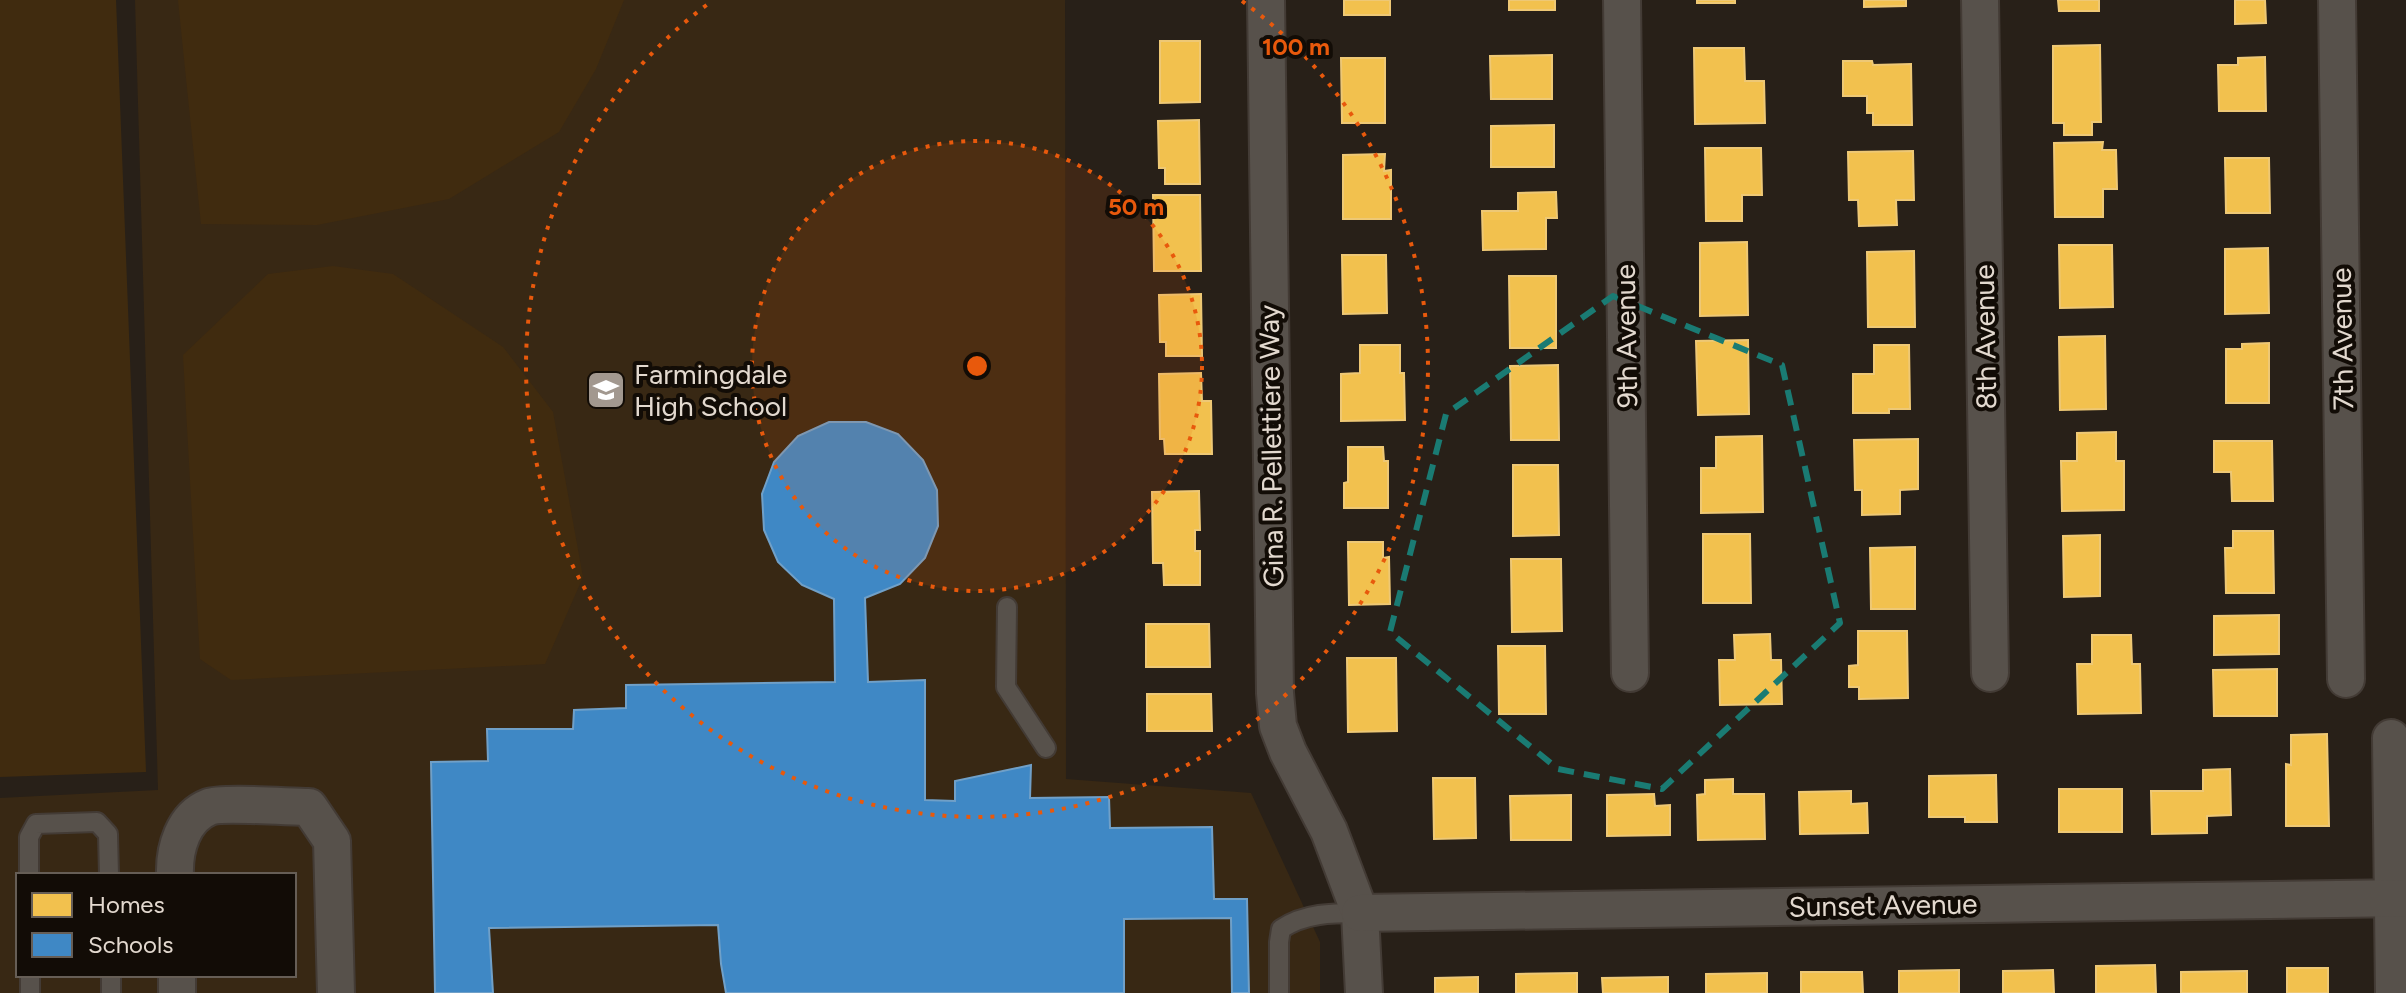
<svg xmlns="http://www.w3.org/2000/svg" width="2406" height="993" viewBox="0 0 2406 993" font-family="Figtree,sans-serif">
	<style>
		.built { fill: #382814; fill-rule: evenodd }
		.green { fill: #402b0f }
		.homes { fill: #f2c14e; stroke: #eec875; stroke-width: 2 }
		.schools { fill: #3f88c5; stroke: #70a0c8; stroke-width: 2 }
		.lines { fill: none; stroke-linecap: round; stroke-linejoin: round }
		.service-casing { stroke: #433b35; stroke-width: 22 }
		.minor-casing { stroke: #433b35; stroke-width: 40 }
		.service { stroke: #57514b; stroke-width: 18 }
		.minor { stroke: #57514b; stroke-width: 36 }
		.marked { fill: none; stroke: #1a7b73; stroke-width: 6; stroke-dasharray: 16 10; stroke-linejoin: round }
		.ring { fill: none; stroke: #e8590c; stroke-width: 4; stroke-dasharray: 4 8 }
		.labels { text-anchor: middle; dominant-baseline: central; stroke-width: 8; stroke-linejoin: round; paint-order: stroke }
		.street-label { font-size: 28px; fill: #e3d9cf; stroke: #120c06 }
		.poi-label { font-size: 28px; fill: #e3d9cf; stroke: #120c06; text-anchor: start }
		.centre { fill: #e8590c; stroke: #120c06; stroke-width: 4 }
		.ring-label { font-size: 24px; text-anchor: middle; font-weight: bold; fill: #e8590c; stroke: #120c06; stroke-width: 8; stroke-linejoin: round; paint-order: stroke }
	</style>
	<rect width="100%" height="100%" fill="#282018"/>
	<path class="built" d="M135,0H1065L1066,779L1251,793L1320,942V993H0V798L158,790ZM18,875H294V975H18Z"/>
	<g class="green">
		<polygon points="0,0 116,0 146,772 0,777"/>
		<polygon points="178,0 624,0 596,69 559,132 449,199 317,225 201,224"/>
		<polygon points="333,266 393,274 503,347 553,412 583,577 545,664 231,680 200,659 183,355 268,274"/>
	</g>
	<g class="homes">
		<rect x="1344" y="0" width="46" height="15"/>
		<rect x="1509" y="0" width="46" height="10"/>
		<rect x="1697" y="0" width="38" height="3"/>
		<polygon points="1864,0 1906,0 1906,6 1864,7"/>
		<polygon points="2058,0 2099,0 2099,11 2059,11"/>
		<polygon points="2235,0 2265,0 2266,23 2235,24"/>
		<polygon points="1160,41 1200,41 1200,102 1160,103"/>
		<polygon points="2100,45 2101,122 2092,122 2092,135 2064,135 2064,123 2053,123 2053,46"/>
		<polygon points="1694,48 1744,48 1745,81 1764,81 1765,123 1695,124"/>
		<polygon points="1552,55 1552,99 1491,99 1490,56"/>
		<polygon points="2265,57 2266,111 2219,111 2218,65 2238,65 2238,58"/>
		<polygon points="1341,58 1385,58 1385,123 1342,123"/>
		<polygon points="1843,61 1872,61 1873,65 1911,64 1912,125 1873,125 1873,113 1867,113 1867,96 1843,96"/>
		<polygon points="1199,120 1200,184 1165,184 1165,168 1159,168 1158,121"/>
		<polygon points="1554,125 1554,167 1491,167 1491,126"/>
		<polygon points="2103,142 2102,150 2116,150 2117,189 2103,189 2103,217 2055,217 2054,143"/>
		<polygon points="1705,148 1761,148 1762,195 1742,195 1742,221 1706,221"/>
		<polygon points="1913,151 1914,200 1896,200 1897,225 1859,226 1858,200 1849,200 1848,152"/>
		<polygon points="1385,154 1384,171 1391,170 1391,219 1343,219 1343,155"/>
		<polygon points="2225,158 2269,158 2270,213 2226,213"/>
		<polygon points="1556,192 1557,218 1546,218 1546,249 1483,250 1482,211 1518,211 1518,193"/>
		<polygon points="1153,195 1200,195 1201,271 1154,271"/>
		<polygon points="1747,242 1748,315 1700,316 1700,243"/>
		<polygon points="2059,245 2112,245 2113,307 2060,308"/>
		<polygon points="2268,248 2269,313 2225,314 2225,249"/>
		<polygon points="1914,251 1915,327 1868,327 1867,252"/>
		<polygon points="1342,255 1386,255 1387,313 1343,314"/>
		<polygon points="1509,276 1556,276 1556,348 1510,348"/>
		<polygon points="1201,294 1202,356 1166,356 1166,342 1160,342 1159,295"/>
		<polygon points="2105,336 2106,409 2060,410 2059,337"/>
		<polygon points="1748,340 1749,414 1698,415 1696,341"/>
		<polygon points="2269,343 2269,403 2226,403 2226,349 2242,349 2242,344"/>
		<polygon points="1360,345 1400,345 1400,373 1404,373 1405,420 1341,421 1341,374 1360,373"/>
		<polygon points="1874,345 1909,345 1910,409 1889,409 1889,413 1853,413 1853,374 1874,374"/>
		<polygon points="1558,365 1559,440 1511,440 1510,366"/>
		<polygon points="1201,373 1202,401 1211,401 1212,454 1165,454 1164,439 1160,439 1159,374"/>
		<polygon points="2116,432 2116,461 2124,461 2124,510 2062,511 2061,461 2077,461 2077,433"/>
		<polygon points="1762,436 1763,512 1701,513 1701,468 1716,468 1716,437"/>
		<polygon points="1918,439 1918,489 1900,490 1900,514 1862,515 1862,490 1855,490 1854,440"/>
		<polygon points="2214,441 2272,441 2273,501 2232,501 2231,472 2214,472"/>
		<polygon points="1348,447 1383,447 1384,461 1388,461 1388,508 1344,508 1344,483 1348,482"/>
		<polygon points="1513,465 1558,465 1559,535 1513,536"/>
		<polygon points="1199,491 1200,530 1195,530 1195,551 1200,551 1200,585 1164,585 1163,563 1153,563 1152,492"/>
		<polygon points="2233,531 2273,531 2274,593 2226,593 2225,548 2233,548"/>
		<polygon points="1703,534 1750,534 1751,603 1703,603"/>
		<polygon points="2100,535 2100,596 2064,597 2063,536"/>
		<polygon points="1348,542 1383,542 1383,558 1389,557 1390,604 1349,605"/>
		<polygon points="1915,547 1915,609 1871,609 1870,548"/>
		<polygon points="1511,559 1561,559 1562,631 1512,632"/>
		<polygon points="2279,615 2279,654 2214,655 2214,616"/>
		<polygon points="1146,624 1209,624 1210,667 1146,667"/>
		<polygon points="1858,631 1907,631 1908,698 1859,699 1859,687 1849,687 1849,666 1858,665"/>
		<polygon points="1770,634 1771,660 1781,660 1782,704 1720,705 1719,660 1735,660 1734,635"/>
		<polygon points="2092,635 2131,635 2132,664 2140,664 2141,713 2078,714 2077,664 2092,664"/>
		<polygon points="1498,646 1545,646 1546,714 1499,714"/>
		<polygon points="1347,658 1396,658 1397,731 1348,732"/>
		<polygon points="2277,669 2277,716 2214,716 2213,670"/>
		<polygon points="1147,694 1211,694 1212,731 1147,731"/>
		<polygon points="2327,734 2329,826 2286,826 2286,764 2291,765 2291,735"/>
		<polygon points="2230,769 2231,815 2207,816 2207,833 2152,834 2151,791 2203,791 2203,770"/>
		<polygon points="1996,775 1997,822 1965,822 1965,817 1929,817 1929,776"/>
		<polygon points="1433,778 1475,778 1476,838 1434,839"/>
		<polygon points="1733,779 1733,794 1764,794 1765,839 1698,840 1697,795 1705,794 1705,780"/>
		<rect x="2059" y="789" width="63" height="43"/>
		<polygon points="1851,791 1851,804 1867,803 1868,833 1800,834 1799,792"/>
		<polygon points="1654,794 1655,806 1670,805 1670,835 1607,836 1607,795"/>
		<polygon points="1571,795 1571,840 1511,840 1510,796"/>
		<polygon points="2155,965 2156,993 2096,993 2096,966"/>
		<rect x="2287" y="968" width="41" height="25"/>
		<polygon points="1959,970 1959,993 1899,993 1899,971"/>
		<polygon points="2053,970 2054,993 2003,993 2003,971"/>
		<polygon points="2247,971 2247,993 2181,993 2181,972"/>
		<polygon points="1801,972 1862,972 1863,993 1801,993"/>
		<polygon points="1577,973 1577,993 1516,993 1516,974"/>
		<polygon points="1767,973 1767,993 1706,993 1706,974"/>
		<polygon points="1478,977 1478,993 1435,993 1435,978"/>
		<polygon points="1668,977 1668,993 1603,993 1602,978"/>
	</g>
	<polygon class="schools" points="829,422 866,422 898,434 923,460 937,490 938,526 925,558 900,584 865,598 868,682 925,680 925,800 955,801 955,781 1031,765 1030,798 1109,797 1110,828 1212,827 1214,899 1247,899 1249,993 1232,993 1231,918 1124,919 1124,993 726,993 721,964 718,925 489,928 493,993 435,993 431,762 488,761 487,729 573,729 574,710 626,708 626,685 835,682 834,599 802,585 778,562 764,530 762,494 774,462 798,436"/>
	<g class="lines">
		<g class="service-casing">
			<g id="service">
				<polyline points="1007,607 1006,687 1046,748"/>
				<polyline points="29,875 29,837 36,824 97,822 108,834 109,875"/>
				<polyline points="30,975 30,993"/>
				<polyline points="111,975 111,993"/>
				<path d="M1279,993V942L1281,929C1305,913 1332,913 1360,913"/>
			</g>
		</g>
		<g class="minor-casing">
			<g id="minor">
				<polyline points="1266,0 1275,693 1278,726 1288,752 1329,831 1360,913 1364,993"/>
				<polyline points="1622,0 1630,673"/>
				<polyline points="1980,0 1990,673"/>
				<polyline points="2337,0 2346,679"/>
				<polyline points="2391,738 2394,993"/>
				<path d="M175,875C174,849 183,817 209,807C222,802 291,807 309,807L332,841L336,993"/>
				<polyline points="1360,913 2406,898"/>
				<polyline points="177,975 177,993"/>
			</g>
		</g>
		<use href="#service" class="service"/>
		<use href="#minor" class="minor"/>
	</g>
	<path class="marked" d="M1613,296L1782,365L1840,623L1662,789L1558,769L1390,632L1446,414Z"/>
	<circle cx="977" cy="366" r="225" fill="#e8590c" fill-opacity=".12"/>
	<g class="ring">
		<circle cx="977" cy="366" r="225"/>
		<path d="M1242 1A451 451 0 1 1 712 1"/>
	</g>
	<defs>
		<g id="school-square" transform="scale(2)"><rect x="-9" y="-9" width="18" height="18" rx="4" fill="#a2988f" stroke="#120c06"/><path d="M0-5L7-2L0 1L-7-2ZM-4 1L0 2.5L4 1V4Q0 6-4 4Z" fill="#fff"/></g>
	</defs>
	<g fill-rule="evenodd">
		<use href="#school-square" x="606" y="390"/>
	</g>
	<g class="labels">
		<g class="street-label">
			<text transform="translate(1626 336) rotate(-91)">9th Avenue</text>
			<text transform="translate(1985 337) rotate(-91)">8th Avenue</text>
			<text transform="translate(2342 339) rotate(-91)">7th Avenue</text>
			<text transform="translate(1271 446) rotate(-91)">Gina R. Pellettiere Way</text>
			<text transform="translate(1883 905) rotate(-1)">Sunset Avenue</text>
		</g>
		<g class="poi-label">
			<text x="634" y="374">Farmingdale<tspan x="634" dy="32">High School</tspan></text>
		</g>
	</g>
	<circle cx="977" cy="366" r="12" class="centre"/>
	<g class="ring-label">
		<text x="1296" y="55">100 m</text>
		<text x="1136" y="215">50 m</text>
	</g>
	<rect x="16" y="873" width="280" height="104" fill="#120c06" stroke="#665e56" stroke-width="2"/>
	<rect x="32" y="893" width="40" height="24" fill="#f2c14e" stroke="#665e56" stroke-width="2"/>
	<text x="88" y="913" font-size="24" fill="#e3d9cf">Homes</text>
	<rect x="32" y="933" width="40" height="24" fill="#3f88c5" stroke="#665e56" stroke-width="2"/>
	<text x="88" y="953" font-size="24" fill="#e3d9cf">Schools</text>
</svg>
